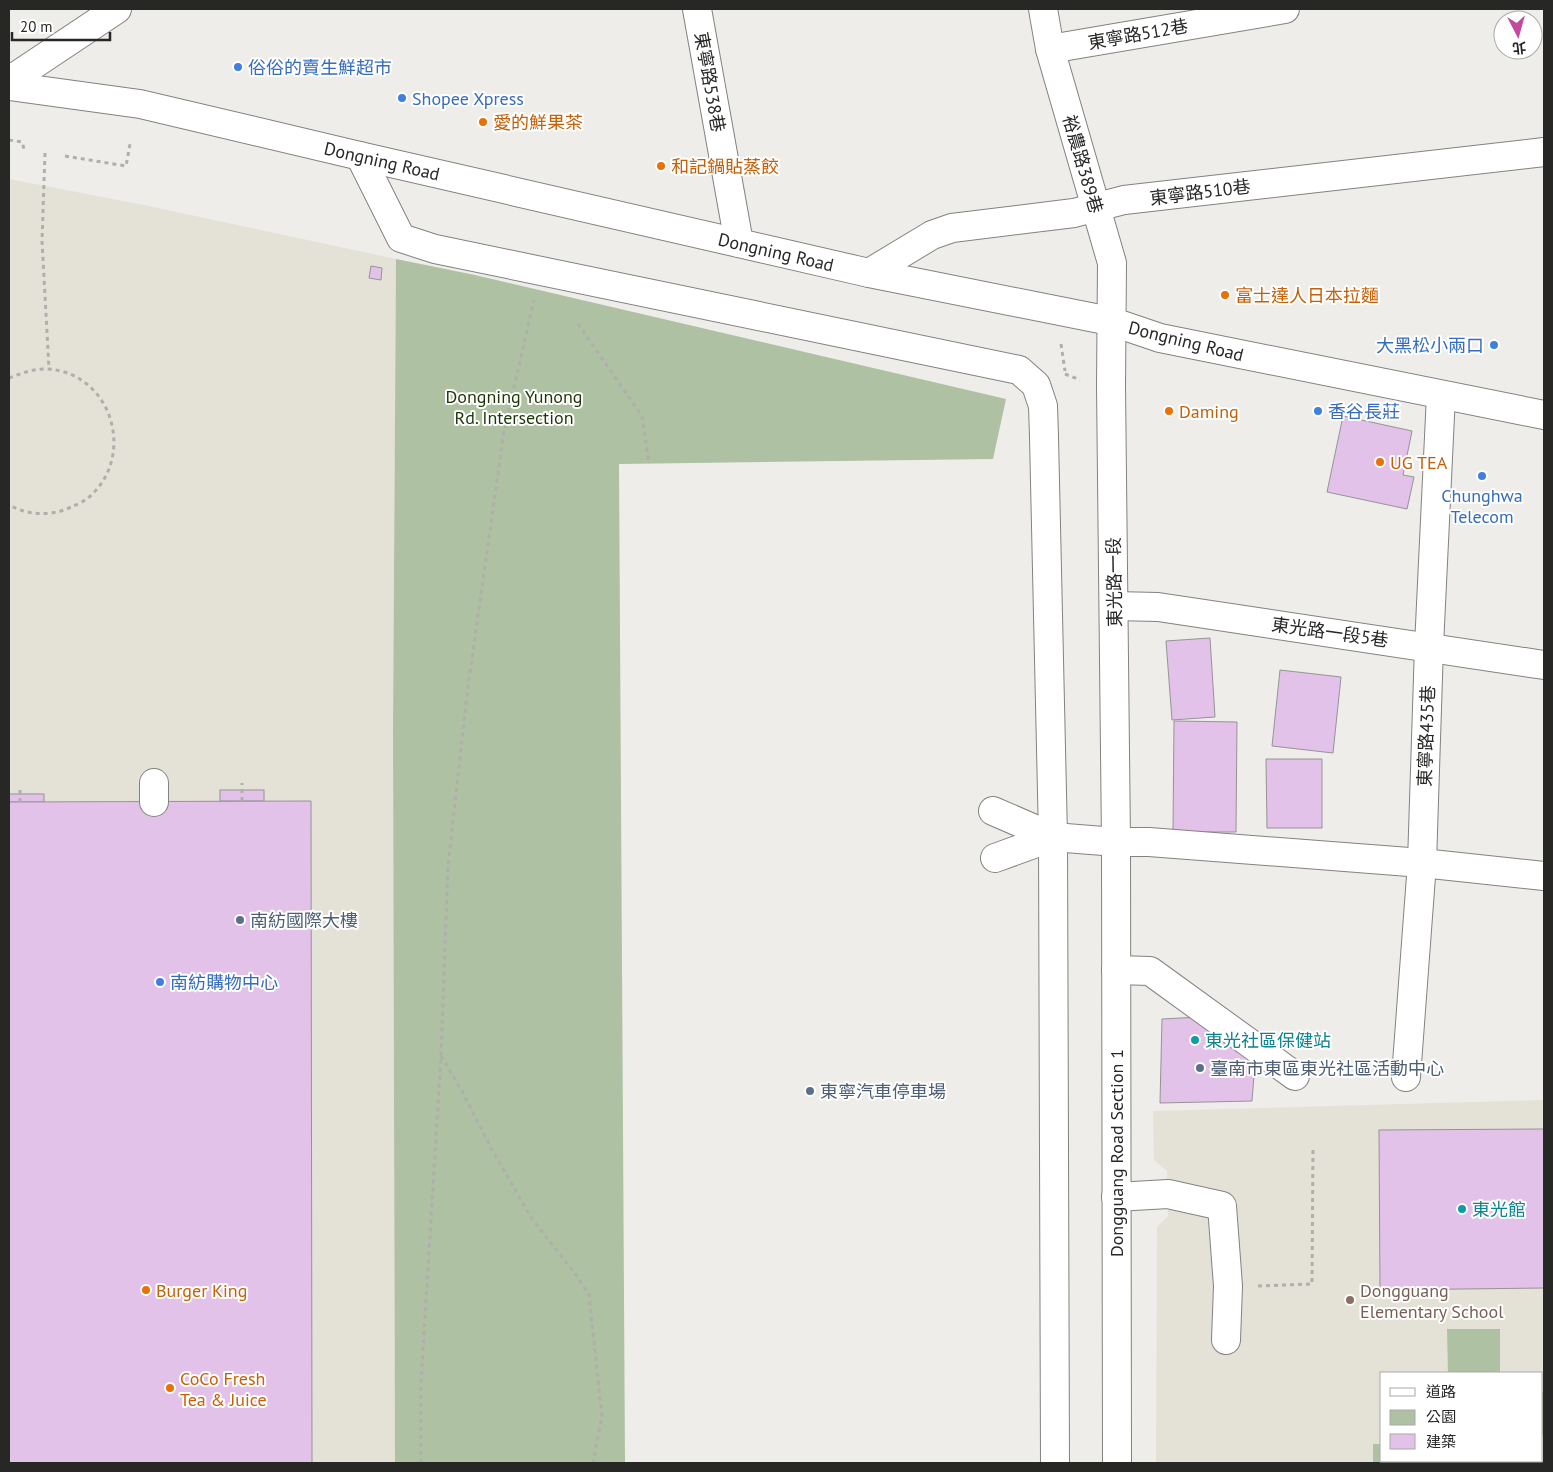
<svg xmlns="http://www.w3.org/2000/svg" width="1553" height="1472" viewBox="0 0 1553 1472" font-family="'PT Sans','Noto Sans TC',sans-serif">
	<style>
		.built { fill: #e4e1d6; fill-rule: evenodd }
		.green { fill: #aec1a3 }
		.building { fill: #e3c2e9; stroke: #969396 }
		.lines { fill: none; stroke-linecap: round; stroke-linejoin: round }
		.minor-casing { stroke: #838280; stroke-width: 30 }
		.path { stroke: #afafac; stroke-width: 3; stroke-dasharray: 4 4; stroke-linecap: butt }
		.minor { stroke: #fff; stroke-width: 28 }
		.shop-dot { fill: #3f7fe0; stroke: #fff; stroke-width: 2 }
		.food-dot { fill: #e8710a; stroke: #fff; stroke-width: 2 }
		.service-dot { fill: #5c6f8a; stroke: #fff; stroke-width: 2 }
		.culture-dot { fill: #0f9aa8; stroke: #fff; stroke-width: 2 }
		.education-dot { fill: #8d6e63; stroke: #fff; stroke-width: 2 }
		.labels { text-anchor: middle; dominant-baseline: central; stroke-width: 4; stroke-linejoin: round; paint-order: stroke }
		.street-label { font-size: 18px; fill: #272726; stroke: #fff }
		.shop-label { font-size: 18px; fill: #366cbe; stroke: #fff; text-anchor: start }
		.food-label { font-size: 18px; fill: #c56008; stroke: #fff; text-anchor: start }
		.park-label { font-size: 18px; fill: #1d3507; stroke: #fff }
		.service-label { font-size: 18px; fill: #4e5e75; stroke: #fff; text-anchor: start }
		.culture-label { font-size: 18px; fill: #0d838f; stroke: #fff; text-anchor: start }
		.education-label { font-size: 18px; fill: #785e54; stroke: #fff; text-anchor: start }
	</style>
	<rect width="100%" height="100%" fill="#eeedea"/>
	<g class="built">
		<polygon points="9,179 149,206 396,259 393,728 395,1463 9,1463"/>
		<path d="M1544,1100V1463H1156L1157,1227L1168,1216L1167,1171L1154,1160L1153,1111ZM1382,1373H1542V1461H1382Z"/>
	</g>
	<g class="green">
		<polygon points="396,259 475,275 1006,399 993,459 619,464 625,1463 395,1463 393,728"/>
		<polygon points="1447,1329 1500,1329 1500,1373 1448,1373"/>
		<polygon points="1544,1391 1544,1434 1542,1436 1542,1392"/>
		<polygon points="1373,1444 1382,1444 1382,1461 1435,1461 1435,1463 1373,1463"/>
		<polygon points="1449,1461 1511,1461 1509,1463 1449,1463"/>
	</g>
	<g class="building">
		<polygon points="371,266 382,268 381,280 369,278"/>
		<polygon points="1343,416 1412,431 1403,475 1414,477 1407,509 1327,492"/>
		<polygon points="1210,638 1215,717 1172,720 1166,641"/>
		<polygon points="1280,670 1341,677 1333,753 1272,746"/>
		<polygon points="1174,721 1237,722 1236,832 1173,832"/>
		<polygon points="1266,759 1322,759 1322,828 1267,828"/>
		<rect x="220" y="790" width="44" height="11"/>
		<rect x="9" y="794" width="35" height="8"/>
		<polygon points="311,801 312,1463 9,1463 9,802"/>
		<polygon points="1199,1017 1255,1062 1252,1101 1160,1103 1162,1019"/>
		<polygon points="1544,1129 1544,1288 1380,1290 1379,1130"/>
	</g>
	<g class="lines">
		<g class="minor-casing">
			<g id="minor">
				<polyline points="697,9 739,243"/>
				<polyline points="1043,9 1050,49 1112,263 1111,386 1116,842 1117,1463"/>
				<polyline points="1050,49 1285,9"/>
				<polyline points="9,81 117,9"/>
				<polyline points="9,86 140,104 360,156 869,273 1110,321 1160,338 1544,415"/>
				<polyline points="360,156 401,238 435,249 1019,370 1036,385 1043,406 1044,437 1053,837 1055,1463"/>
				<polyline points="869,273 932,235 952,228 1074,213 1124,200 1544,152"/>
				<polyline points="1114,606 1158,607 1544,665"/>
				<polyline points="154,802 154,783"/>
				<polyline points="993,811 1053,837 1116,842 1149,842 1422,863 1544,876"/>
				<polyline points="995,858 1053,837"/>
				<polyline points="1116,970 1150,971 1295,1076"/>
				<polyline points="1406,1077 1422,863 1429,646 1441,395"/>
				<polyline points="1116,1197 1168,1194 1222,1206 1228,1286 1226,1340"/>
			</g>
		</g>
		<g class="path">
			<polyline points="9,140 22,142 24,149"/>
			<polyline points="45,153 42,241 49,369"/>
			<polyline points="65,156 126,166 130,144"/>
			<polyline points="578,324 642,416 649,463"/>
			<polyline points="1061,344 1065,371"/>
			<polyline points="1065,374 1080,380"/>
			<path d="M9,378C22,373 35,368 49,369C114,375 136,458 88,498C83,502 76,505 71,507C51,517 27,515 9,505"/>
			<polyline points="20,790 20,802"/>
			<polyline points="242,801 242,783"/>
			<polyline points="441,1056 462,1091 491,1148 532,1219 576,1275 589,1295 602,1416 593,1463"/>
			<polyline points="1258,1286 1312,1284 1313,1146"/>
			<polyline points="421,1463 421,1382 441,1056 448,866 467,694 504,431 534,300"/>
		</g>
		<use href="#minor" class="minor"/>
	</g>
	<g class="shop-dot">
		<circle cx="238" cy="67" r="5"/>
		<circle cx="402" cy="98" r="5"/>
		<circle cx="1494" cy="345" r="5"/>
		<circle cx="1318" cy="411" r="5"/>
		<circle cx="1482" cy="476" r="5"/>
		<circle cx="160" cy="982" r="5"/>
	</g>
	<g class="food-dot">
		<circle cx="483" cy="122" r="5"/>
		<circle cx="661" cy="166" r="5"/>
		<circle cx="1225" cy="295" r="5"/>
		<circle cx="1169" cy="411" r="5"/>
		<circle cx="1380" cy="462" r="5"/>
		<circle cx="146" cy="1290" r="5"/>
		<circle cx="170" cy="1388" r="5"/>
	</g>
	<g class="service-dot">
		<circle cx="240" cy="920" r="5"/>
		<circle cx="1200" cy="1068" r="5"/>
		<circle cx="810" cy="1091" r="5"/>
	</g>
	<g class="culture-dot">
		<circle cx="1195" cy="1040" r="5"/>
		<circle cx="1462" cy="1209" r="5"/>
	</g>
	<circle class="education-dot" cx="1350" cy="1300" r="5"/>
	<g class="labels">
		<g class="street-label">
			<text transform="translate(1138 34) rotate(-10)">東寧路512巷</text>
			<text transform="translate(710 82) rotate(80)">東寧路538巷</text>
			<text transform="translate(382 161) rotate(13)">Dongning Road</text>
			<text transform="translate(1083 164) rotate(74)">裕農路389巷</text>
			<text transform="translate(1200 192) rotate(-7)">東寧路510巷</text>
			<text transform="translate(776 252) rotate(13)">Dongning Road</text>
			<text transform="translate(1186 341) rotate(14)">Dongning Road</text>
			<text transform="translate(1114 582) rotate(-91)">東光路一段</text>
			<text transform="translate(1330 632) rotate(8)">東光路一段5巷</text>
			<text transform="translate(1426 736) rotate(-88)">東寧路435巷</text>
			<text transform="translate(1116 1153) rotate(-90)">Dongguang Road Section 1</text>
		</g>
		<g class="shop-label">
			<text x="248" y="67">俗俗的賣生鮮超市</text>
			<text x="412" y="98">Shopee Xpress</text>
			<text x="1484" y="345" text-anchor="end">大黑松小兩口</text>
			<text x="1328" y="411">香谷長莊</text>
			<text x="1482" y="495" text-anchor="middle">Chunghwa<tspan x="1482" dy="21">Telecom</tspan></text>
			<text x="170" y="982">南紡購物中心</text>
		</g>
		<g class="food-label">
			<text x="493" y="122">愛的鮮果茶</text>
			<text x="671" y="166">和記鍋貼蒸餃</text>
			<text x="1235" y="295">富士達人日本拉麵</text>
			<text x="1179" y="411">Daming</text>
			<text x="1390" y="462">UG TEA</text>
			<text x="156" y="1290">Burger King</text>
			<text x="180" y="1378">CoCo Fresh<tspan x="180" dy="21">Tea &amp; Juice</tspan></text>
		</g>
		<g class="park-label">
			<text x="514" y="396">Dongning Yunong<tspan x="514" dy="21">Rd. Intersection</tspan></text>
		</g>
		<g class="service-label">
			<text x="250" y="920">南紡國際大樓</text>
			<text x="1210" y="1068">臺南市東區東光社區活動中心</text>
			<text x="820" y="1091">東寧汽車停車場</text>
		</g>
		<g class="culture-label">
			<text x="1205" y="1040">東光社區保健站</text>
			<text x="1472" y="1209">東光館</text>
		</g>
		<g class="education-label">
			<text x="1360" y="1290">Dongguang<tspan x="1360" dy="21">Elementary School</tspan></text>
		</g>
	</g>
	<rect width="1553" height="1472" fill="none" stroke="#272726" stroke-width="20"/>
	<rect x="1380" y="1372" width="162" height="90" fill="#ffffff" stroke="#a9a9a8"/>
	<rect x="1390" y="1388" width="25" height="8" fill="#ffffff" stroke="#a9a9a8"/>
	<text x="1426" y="1397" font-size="15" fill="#272726">道路</text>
	<rect x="1390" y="1410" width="25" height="15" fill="#aec1a3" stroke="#a9a9a8"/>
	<text x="1426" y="1422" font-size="15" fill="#272726">公園</text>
	<rect x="1390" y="1434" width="25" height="15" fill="#e3c2e9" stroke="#a9a9a8"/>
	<text x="1426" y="1447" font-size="15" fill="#272726">建築</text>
	<g transform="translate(1518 35) rotate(174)"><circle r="24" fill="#ffffff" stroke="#a9a9a8"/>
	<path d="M0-4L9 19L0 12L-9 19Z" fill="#c24ba0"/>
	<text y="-8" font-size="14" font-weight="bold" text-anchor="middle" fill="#272726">北</text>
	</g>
	<path d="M12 32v8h98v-8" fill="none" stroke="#272726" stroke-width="2.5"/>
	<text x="20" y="32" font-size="15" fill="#272726" stroke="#ffffff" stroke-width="4" paint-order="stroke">20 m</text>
</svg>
